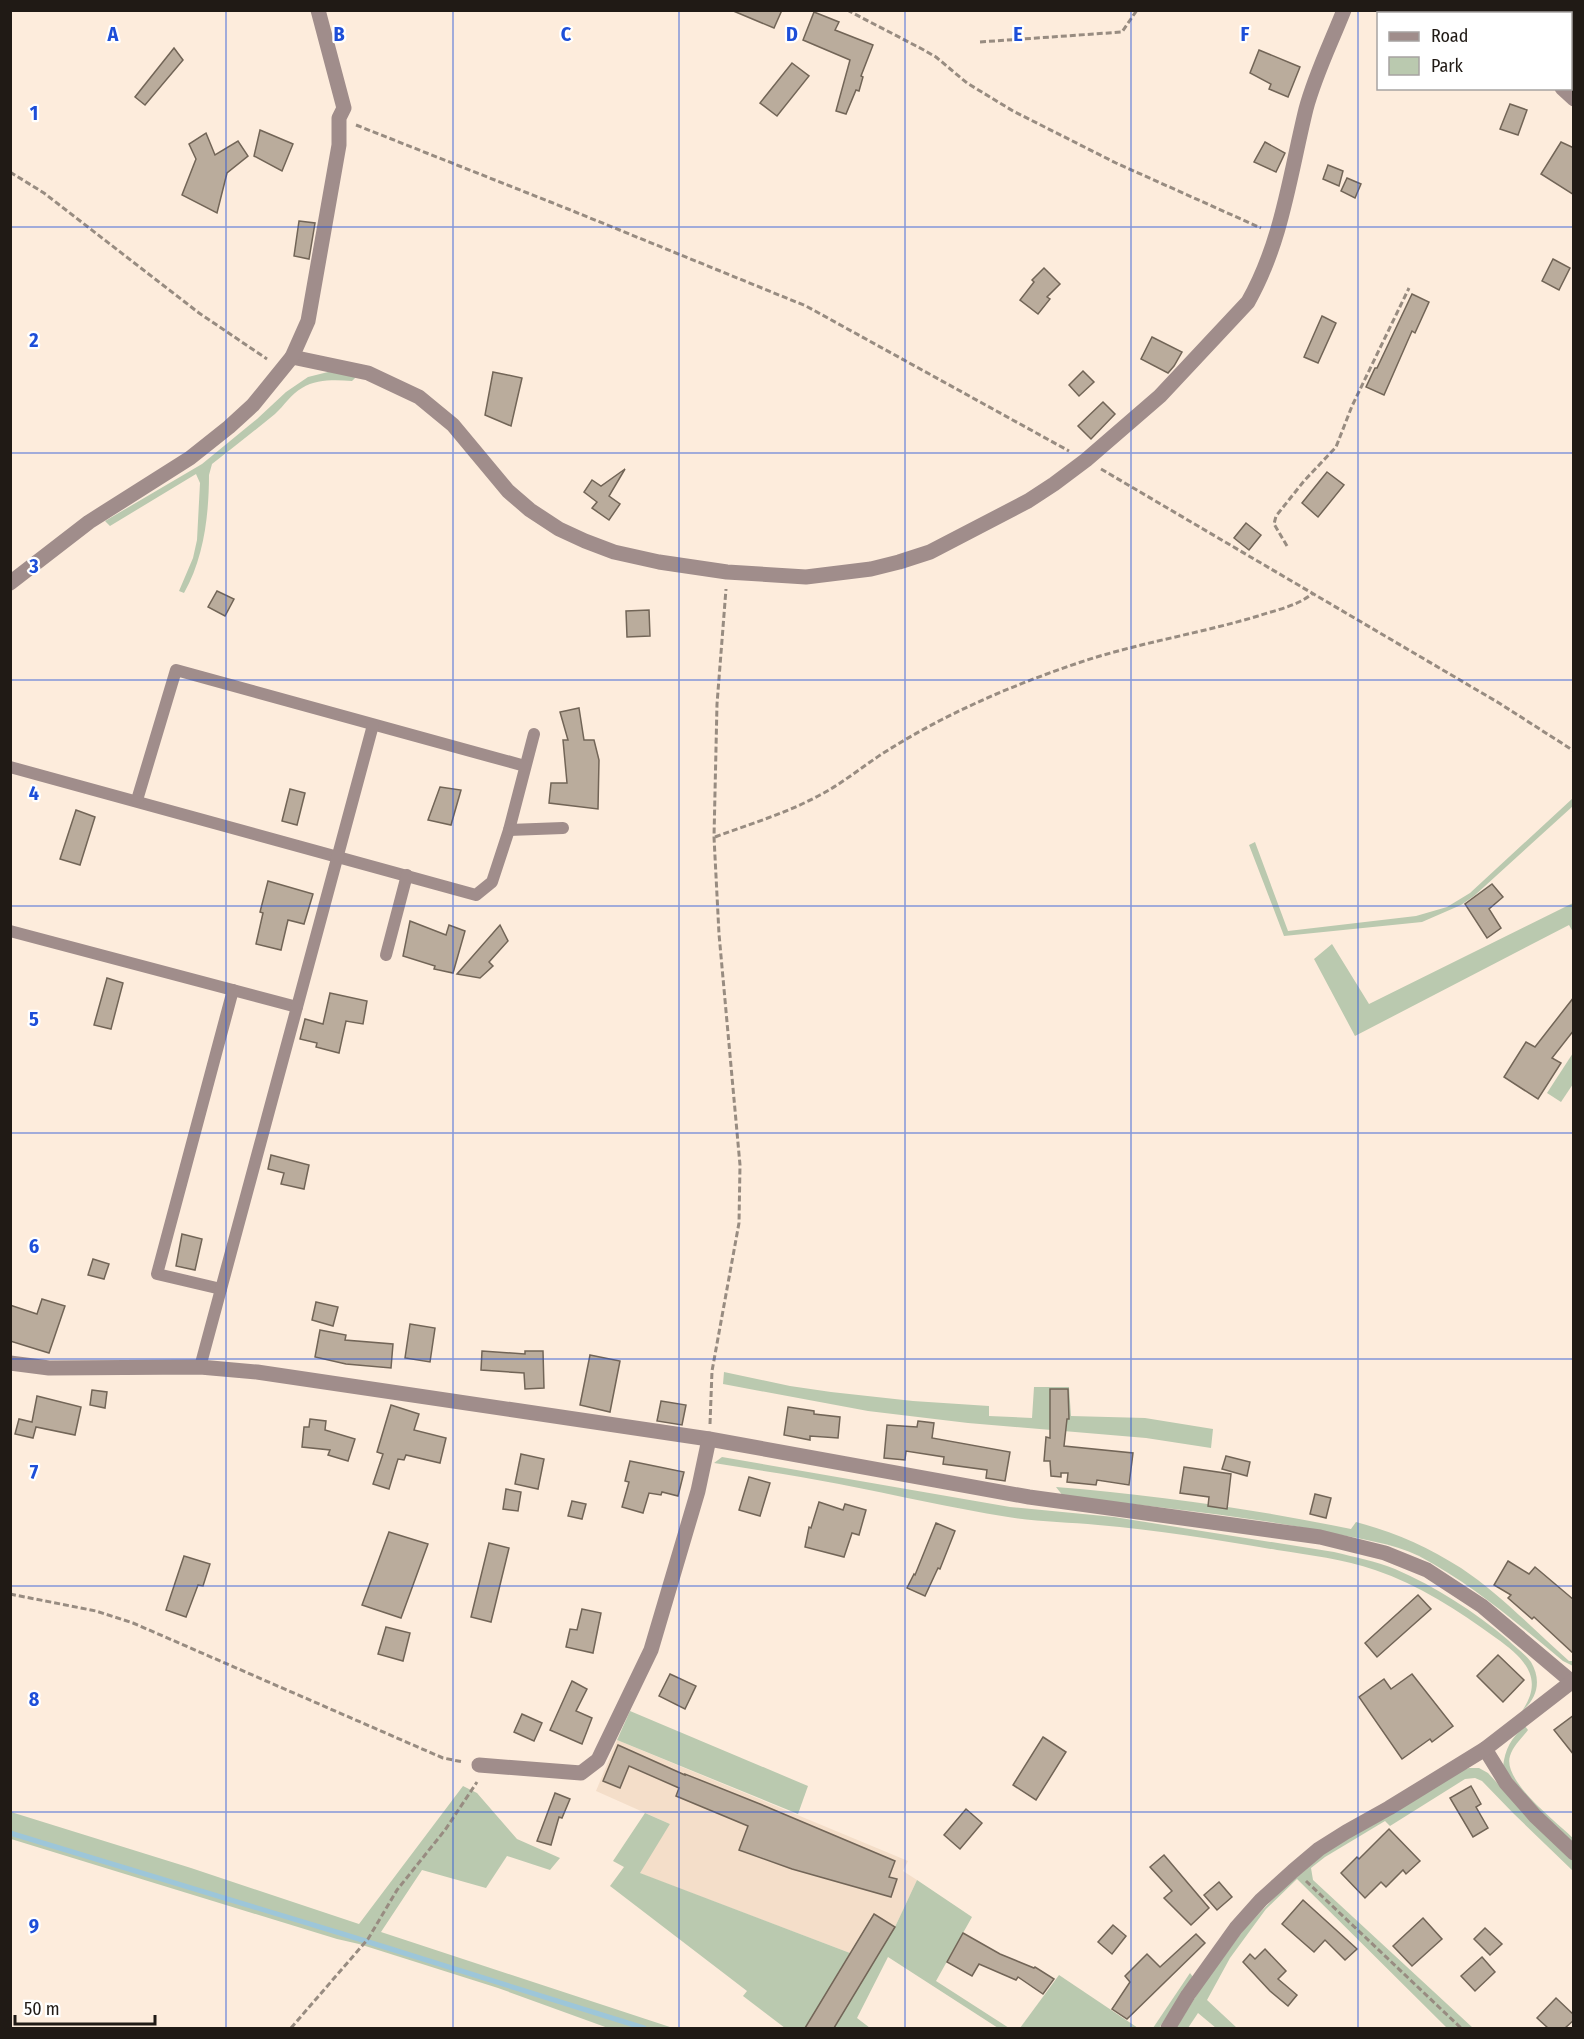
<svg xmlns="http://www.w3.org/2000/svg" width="1584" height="2039" viewBox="0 0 1584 2039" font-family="'Fira Sans Condensed',sans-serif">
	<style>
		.built { fill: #f4dec9 }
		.green { fill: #bac9af }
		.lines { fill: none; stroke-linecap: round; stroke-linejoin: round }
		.stream { stroke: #9dc6d9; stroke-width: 5 }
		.building { fill: #baac9c; stroke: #726557; stroke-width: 1.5 }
		.path { stroke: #988c81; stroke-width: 3; stroke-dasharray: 6 3; stroke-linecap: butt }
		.service { stroke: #a08d8b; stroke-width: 12 }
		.minor { stroke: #a08d8b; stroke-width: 15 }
		.grid { fill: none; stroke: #1d4ed8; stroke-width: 1.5; stroke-opacity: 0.55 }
		.grid-label { font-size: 20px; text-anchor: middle; font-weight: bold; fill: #1d4ed8; stroke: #fff; stroke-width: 4.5; stroke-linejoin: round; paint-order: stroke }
	</style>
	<rect width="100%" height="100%" fill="#fdecdc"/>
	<polygon class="built" points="617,1740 908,1861 903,1871 917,1880 895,1927 834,2028 805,2028 850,1953 639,1873 670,1824 596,1791"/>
	<g class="green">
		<path d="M336,370L358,375L352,381C335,380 317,379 302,388C291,394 284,406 275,414C254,431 233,448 212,464L209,475C209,514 204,558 184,593L179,591L193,558L197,540L200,483L196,474L110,526L105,521L202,464L257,419L286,392L308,377Z"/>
		<polygon points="1573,798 1573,806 1474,896 1461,905 1422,922 1284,936 1249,845 1255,842 1288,931 1416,916 1447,907 1470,893"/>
		<polygon points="1573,903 1573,932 1569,925 1355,1036 1314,959 1332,944 1369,1004"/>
		<polygon points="1573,1053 1573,1084 1561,1102 1547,1093"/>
		<polygon points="724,1372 790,1386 831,1392 913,1401 989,1406 989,1416 1032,1418 1034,1387 1069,1387 1071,1416 1145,1418 1213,1429 1211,1448 1146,1438 968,1423 868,1411 723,1384"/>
		<path d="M722,1457L1010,1507L1114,1517L1334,1552C1354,1557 1376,1561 1395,1569C1436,1587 1474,1611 1508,1640C1515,1647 1525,1654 1531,1662C1542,1681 1537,1698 1522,1711C1545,1678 1524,1658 1496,1638C1458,1610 1419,1585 1375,1570C1344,1559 1309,1555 1277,1550C1218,1540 1158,1530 1098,1525C1068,1522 1038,1522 1008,1517C951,1508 896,1495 839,1484C798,1476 756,1470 714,1463Z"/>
		<path d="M1056,1487C1155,1495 1254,1509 1351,1529L1356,1522C1394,1532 1428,1547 1461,1568C1500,1594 1534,1630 1569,1661H1573V1666L1563,1661C1517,1623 1472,1584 1419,1556C1392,1543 1360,1539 1331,1533C1243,1515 1153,1507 1063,1496Z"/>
		<polygon points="630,1711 808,1786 798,1814 617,1740"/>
		<path d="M1525,1726L1528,1730C1522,1738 1513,1746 1510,1756C1502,1781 1557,1822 1573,1838V1846L1535,1808L1503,1767C1505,1749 1511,1738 1525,1726Z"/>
		<polygon points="1469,1768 1479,1768 1488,1773 1520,1808 1573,1861 1573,1871 1514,1814 1482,1781 1475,1778 1465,1779 1390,1826 1385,1821 1325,1857 1311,1868 1313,1880 1473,2028 1447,2028 1297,1879 1266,1909 1230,1958 1207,2000 1237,2028 1216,2028 1198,2013 1188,2028 1176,2028 1203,1985 1245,1928 1284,1888 1326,1852 1460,1771"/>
		<polygon points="463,1786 477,1793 517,1839 560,1858 550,1870 507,1856 486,1888 422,1870 381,1932 673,2028 608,2028 498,1988 359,1944 337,1939 11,1839 11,1812 191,1868 359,1924"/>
		<polygon points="645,1813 670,1824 640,1873 850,1953 805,2028 785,2028 743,1996 747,1991 610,1886 624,1867 613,1861"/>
		<polygon points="917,1880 972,1917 936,1981 1009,2028 998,2028 888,1957 857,2018 870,2028 834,2028 895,1927"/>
		<polygon points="1190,1973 1193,1977 1159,2028 1153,2028"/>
		<polygon points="1059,1975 1138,2028 1020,2028"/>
	</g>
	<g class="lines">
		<polyline class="stream" points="10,1833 343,1934 644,2028"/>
	</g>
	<g class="building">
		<polygon points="731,10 782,10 774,28"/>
		<polygon points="814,12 839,22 835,30 873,45 861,76 863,77 859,91 856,90 846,114 836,111 850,60 803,40"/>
		<polygon points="174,48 183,60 145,105 135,97"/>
		<polygon points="1259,50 1300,67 1288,97 1269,89 1271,84 1250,73"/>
		<polygon points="792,63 809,76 777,116 760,103"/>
		<polygon points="1510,104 1527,110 1518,135 1500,129"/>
		<polygon points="260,130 293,144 282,171 254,156"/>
		<polygon points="206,133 215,155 238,141 248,156 227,173 217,213 182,195 196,159 189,144"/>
		<polygon points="1265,142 1285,153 1276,172 1254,162"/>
		<polygon points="1561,142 1574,148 1574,195 1541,174"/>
		<polygon points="1328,165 1343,171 1339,186 1323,179"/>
		<polygon points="1347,178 1361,184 1355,198 1341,191"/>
		<polygon points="299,221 315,223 309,259 294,256"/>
		<polygon points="1553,259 1570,268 1559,290 1542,281"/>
		<polygon points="1044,268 1060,284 1047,297 1050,299 1038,314 1020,300 1034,282 1032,280"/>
		<polygon points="1412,294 1429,302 1415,333 1412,331 1384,395 1366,387 1375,368 1377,368"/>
		<polygon points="1322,316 1336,323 1318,363 1304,357"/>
		<polygon points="1152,337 1182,352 1174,366 1168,373 1141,359"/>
		<polygon points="1083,371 1094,382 1079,396 1069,385"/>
		<polygon points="493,372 522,378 511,426 485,415"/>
		<polygon points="1103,402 1115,414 1091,439 1078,426"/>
		<polygon points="625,469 609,496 620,504 609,520 592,508 597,502 584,492 592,480 601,486"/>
		<polygon points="1327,472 1344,485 1318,517 1302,503"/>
		<polygon points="1246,523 1261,535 1249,550 1234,538"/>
		<polygon points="217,591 234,599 225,616 208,607"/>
		<polygon points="649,610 650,636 627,637 626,611"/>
		<polygon points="579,708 584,740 594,740 599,760 598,809 549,803 551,783 567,783 563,740 568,740 560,712"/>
		<polygon points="440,787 461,790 451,825 428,820"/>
		<polygon points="290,789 305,793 297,825 282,821"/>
		<polygon points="76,810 95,817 80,865 60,859"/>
		<polygon points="268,881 313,894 304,924 288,920 281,950 256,944 263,913 260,912"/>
		<polygon points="1492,884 1503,897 1489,909 1501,928 1487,938 1465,904"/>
		<polygon points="410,921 446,935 449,925 465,931 453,973 434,969 435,966 403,956"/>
		<polygon points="500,925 508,941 489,962 493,966 480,978 457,974"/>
		<polygon points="107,978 123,983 111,1029 94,1025"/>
		<polygon points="330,993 367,1001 363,1024 346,1021 339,1053 316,1047 317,1043 300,1039 305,1019 323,1024"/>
		<polygon points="1574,997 1574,1030 1552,1058 1561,1063 1538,1099 1504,1077 1526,1042 1535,1047"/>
		<polygon points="271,1155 309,1165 304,1189 281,1184 284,1173 268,1169"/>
		<polygon points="182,1234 202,1239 195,1270 176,1266"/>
		<polygon points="93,1259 109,1264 104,1279 88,1275"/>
		<polygon points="42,1299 65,1306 49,1353 10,1341 10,1305 37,1314"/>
		<polygon points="316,1302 338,1307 333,1326 312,1320"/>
		<polygon points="410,1324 435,1328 430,1362 405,1358"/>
		<polygon points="320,1330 346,1335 345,1340 393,1344 391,1368 346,1364 315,1357"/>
		<polygon points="482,1351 525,1354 525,1351 543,1351 544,1388 525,1389 524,1373 481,1370"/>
		<polygon points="590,1355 620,1361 610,1412 580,1405"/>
		<polygon points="1050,1389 1068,1389 1069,1419 1067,1419 1064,1446 1133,1453 1129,1485 1097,1480 1096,1485 1067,1482 1068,1473 1061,1473 1061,1477 1051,1476 1050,1461 1044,1461 1046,1437 1050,1438"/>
		<polygon points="92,1390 107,1392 105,1408 90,1405"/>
		<polygon points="37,1396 81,1407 75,1435 36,1427 33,1438 15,1434 19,1419 32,1422"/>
		<polygon points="661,1401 686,1405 682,1425 657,1421"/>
		<polygon points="391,1405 419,1414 414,1430 446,1438 440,1463 406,1455 404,1460 398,1459 389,1489 373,1484 383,1454 377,1452"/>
		<polygon points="788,1407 814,1411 814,1414 840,1417 838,1438 810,1436 810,1440 784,1435"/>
		<polygon points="310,1419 326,1421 325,1430 355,1439 348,1461 328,1455 330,1450 302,1447 304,1427 309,1427"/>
		<polygon points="918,1421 934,1423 932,1438 1010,1452 1005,1481 986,1478 987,1470 943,1464 944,1457 906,1451 905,1460 884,1458 887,1425 917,1427"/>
		<polygon points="521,1454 544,1459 538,1489 515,1484"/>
		<polygon points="1226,1456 1250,1462 1247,1476 1222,1469"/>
		<polygon points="630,1461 684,1472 678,1496 662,1492 661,1495 649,1493 643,1513 622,1507 629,1482 625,1481"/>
		<polygon points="1184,1467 1231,1474 1227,1509 1208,1506 1209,1497 1180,1493"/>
		<polygon points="749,1477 770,1483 760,1516 739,1510"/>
		<polygon points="506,1489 521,1492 518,1511 503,1509"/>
		<polygon points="1315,1494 1331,1498 1326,1518 1310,1514"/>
		<polygon points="572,1501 586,1504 582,1519 568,1516"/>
		<polygon points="819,1502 843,1510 845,1504 866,1510 859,1535 852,1533 844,1557 805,1547 809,1527 811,1528"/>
		<polygon points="936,1523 955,1531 940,1569 938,1568 925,1596 907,1588 914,1574 915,1575"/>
		<polygon points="389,1532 428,1544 401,1618 362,1605"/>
		<polygon points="489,1543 509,1548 491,1622 471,1617"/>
		<polygon points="184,1556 210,1564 203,1586 198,1585 186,1617 166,1610"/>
		<polygon points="1508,1561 1529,1574 1535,1567 1574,1600 1574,1654 1534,1617 1532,1619 1508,1598 1511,1595 1494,1585"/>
		<polygon points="1418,1595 1431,1609 1377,1657 1365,1643"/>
		<polygon points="582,1609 601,1613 593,1653 566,1647 570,1629 577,1630"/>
		<polygon points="386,1627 410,1633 403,1661 378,1654"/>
		<polygon points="1498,1655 1524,1680 1503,1702 1477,1676"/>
		<polygon points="670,1674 696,1686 685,1709 659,1696"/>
		<polygon points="1412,1674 1453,1726 1432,1742 1430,1739 1402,1759 1359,1697 1384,1679 1391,1689"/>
		<polygon points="572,1681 587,1689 576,1711 592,1718 582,1744 550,1730"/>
		<polygon points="522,1714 542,1723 534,1741 514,1732"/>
		<polygon points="1574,1715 1574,1755 1554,1730"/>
		<polygon points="1043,1737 1066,1752 1036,1800 1013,1785"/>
		<polygon points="618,1745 685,1775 685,1774 760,1804 895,1861 889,1877 897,1879 891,1897 792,1869 739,1850 748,1826 676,1796 679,1788 629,1766 620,1788 603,1781"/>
		<polygon points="1471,1786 1481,1804 1476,1807 1488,1828 1473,1837 1450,1798"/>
		<polygon points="555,1793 570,1799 562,1818 559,1817 551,1845 537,1841"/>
		<polygon points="966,1809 982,1823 960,1849 944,1835"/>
		<polygon points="1389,1829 1420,1861 1406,1874 1403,1870 1386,1887 1381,1882 1365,1898 1341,1873 1357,1857 1359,1859"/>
		<polygon points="1164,1855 1209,1908 1191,1925 1164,1898 1172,1891 1150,1867"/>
		<polygon points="1219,1882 1232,1897 1217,1910 1204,1895"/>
		<polygon points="1303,1900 1357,1949 1345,1960 1325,1940 1314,1952 1282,1924"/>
		<polygon points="874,1914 895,1927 834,2028 805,2028"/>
		<polygon points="1423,1918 1442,1939 1412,1966 1393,1946"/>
		<polygon points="1113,1925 1126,1936 1112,1954 1098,1942"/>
		<polygon points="1485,1928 1502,1944 1490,1955 1474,1939"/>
		<polygon points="963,1933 1000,1954 1034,1968 1035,1967 1054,1979 1043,1994 1018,1977 1016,1980 979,1964 972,1976 947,1962"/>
		<polygon points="1196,1934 1205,1943 1127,2019 1112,2009 1130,1982 1125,1976 1147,1954 1160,1967"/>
		<polygon points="1265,1949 1286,1971 1278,1979 1297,1995 1288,2006 1270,1991 1243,1962 1250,1954 1255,1959"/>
		<polygon points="1482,1957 1495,1972 1475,1991 1461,1976"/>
		<polygon points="1556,1998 1574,2015 1574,2020 1565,2028 1548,2028 1537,2018"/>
	</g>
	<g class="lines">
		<g class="path">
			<polyline points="847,10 922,49 936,57 967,83 1013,111 1116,163 1261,228"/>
			<polyline points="980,42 1122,32 1137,10"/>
			<polyline points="356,125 568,209 806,306 1069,451"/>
			<polyline points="10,172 44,193 199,313 267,359"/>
			<polyline points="1101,469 1499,703 1574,751"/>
			<polyline points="1287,546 1274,524 1276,516 1304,481 1336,447 1352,406 1409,288"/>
			<path d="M715,837C750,824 787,813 820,795C843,783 863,766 885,752C945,714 1010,686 1078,663C1137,643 1198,634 1258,616C1276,610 1297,606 1312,594"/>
			<polyline points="710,1424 712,1371 739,1223 740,1165 719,934 714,837 717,704 726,589"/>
			<polyline points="10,1594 96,1611 133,1623 443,1758 463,1762"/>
			<polyline points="1306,1881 1461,2028"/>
			<polyline points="291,2028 368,1939 397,1890 445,1830 477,1782"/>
		</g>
		<g class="service">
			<polyline points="10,767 476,895 492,882 509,830 534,734"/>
			<polyline points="137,800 176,670 525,766"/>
			<polyline points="509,830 563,828"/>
			<polyline points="10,931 297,1007"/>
			<polyline points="386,955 407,875"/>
			<polyline points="221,1289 157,1274 233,990"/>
			<polyline points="200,1367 373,725"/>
		</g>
		<g class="minor">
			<polyline points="1469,10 1475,14"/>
			<polyline points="1534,14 1537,10"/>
			<polyline points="1562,88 1574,99"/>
			<path d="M292,357L368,373L419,397L453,425L508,491L530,510L559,529L585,541L614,552L659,562L727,572L806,577L871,569L899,562L930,552L1028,501L1054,484L1086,460L1160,396L1248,302C1282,242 1290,174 1306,109C1315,75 1331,43 1344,10"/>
			<polyline points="10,583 89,522 190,458 229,427 253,405 292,357 308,321 339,145 339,118 344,108 318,10"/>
			<polyline points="10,1363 49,1368 200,1367 257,1372 709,1439 1029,1497 1320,1537 1385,1553 1427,1570 1482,1606 1572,1682"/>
			<polyline points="1485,1749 1506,1783 1535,1816 1574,1853"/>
			<polyline points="479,1765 581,1773 598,1760 651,1650 698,1491 709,1439"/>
			<polyline points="1168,2028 1188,1995 1236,1928 1261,1900 1293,1871 1319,1849 1346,1832 1389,1808 1485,1749 1574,1680"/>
		</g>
	</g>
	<path class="grid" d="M226,10V2028M453,10V2028M679,10V2028M905,10V2028M1131,10V2028M1358,10V2028M10,227H1574M10,453H1574M10,680H1574M10,906H1574M10,1133H1574M10,1359H1574M10,1586H1574M10,1812H1574"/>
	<g class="grid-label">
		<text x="113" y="41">A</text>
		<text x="339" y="41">B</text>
		<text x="566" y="41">C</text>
		<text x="792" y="41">D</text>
		<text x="1018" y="41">E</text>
		<text x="1245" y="41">F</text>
		<text x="34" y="120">1</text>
		<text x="34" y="347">2</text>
		<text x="34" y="573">3</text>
		<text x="34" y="800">4</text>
		<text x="34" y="1026">5</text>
		<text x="34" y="1253">6</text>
		<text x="34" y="1479">7</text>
		<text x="34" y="1706">8</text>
		<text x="34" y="1933">9</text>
	</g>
	<rect width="1584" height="2039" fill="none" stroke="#201a15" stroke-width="24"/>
	<rect x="1377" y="12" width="195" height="78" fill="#ffffff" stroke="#a6a3a1" stroke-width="1.5"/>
	<rect x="1389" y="32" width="30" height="9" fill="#a08d8b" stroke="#a6a3a1" stroke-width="1.5"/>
	<text x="1431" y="42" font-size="18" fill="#201a15">Road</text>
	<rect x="1389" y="57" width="30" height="18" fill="#bac9af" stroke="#a6a3a1" stroke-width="1.5"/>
	<text x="1431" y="72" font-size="18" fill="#201a15">Park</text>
	<path d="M15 2015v9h140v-9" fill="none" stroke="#201a15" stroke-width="3"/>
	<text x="24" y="2015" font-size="18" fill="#201a15" stroke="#ffffff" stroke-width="4.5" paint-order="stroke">50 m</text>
</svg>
